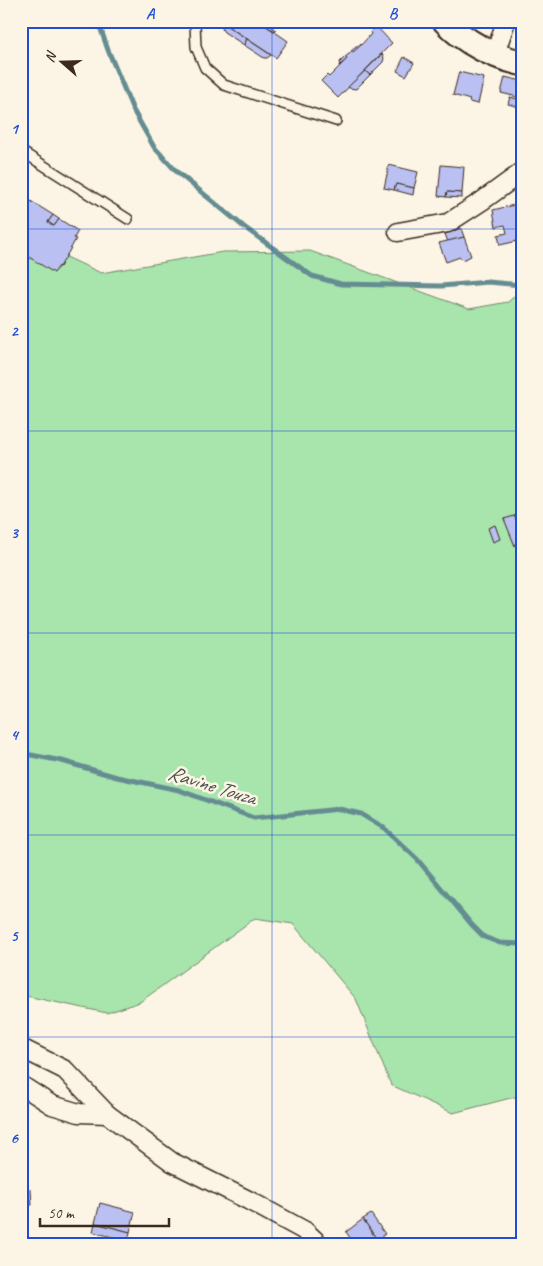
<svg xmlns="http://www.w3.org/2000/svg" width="543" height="1266" viewBox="0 0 543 1266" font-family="Caveat,sans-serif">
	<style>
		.green { fill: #a7e5ad; stroke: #718866 }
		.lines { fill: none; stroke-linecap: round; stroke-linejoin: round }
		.stream { stroke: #658d91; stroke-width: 5 }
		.building { fill: #bac0f2; stroke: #3b2a1e }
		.lane-casing { stroke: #3b2a1e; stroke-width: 12 }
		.street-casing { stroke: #3b2a1e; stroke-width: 21 }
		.secondary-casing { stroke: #3b2a1e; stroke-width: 28 }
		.lane { stroke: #fcf5e5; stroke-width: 9 }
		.street { stroke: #fcf5e5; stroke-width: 18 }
		.secondary { stroke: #fcf5e5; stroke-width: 24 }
		.grid { fill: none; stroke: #1d4ed8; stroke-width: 1; stroke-opacity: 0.55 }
		.labels { text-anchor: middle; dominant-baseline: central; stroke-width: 5; stroke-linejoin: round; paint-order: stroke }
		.water-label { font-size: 21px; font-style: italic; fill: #4c534e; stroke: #fcf5e5 }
		.neatline { fill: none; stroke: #1d4ed8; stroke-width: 2 }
		.grid-label { font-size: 16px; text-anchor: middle; font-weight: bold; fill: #1d4ed8 }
	</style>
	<rect width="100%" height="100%" fill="#fcf5e5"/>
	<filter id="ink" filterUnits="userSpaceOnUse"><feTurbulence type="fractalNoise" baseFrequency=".02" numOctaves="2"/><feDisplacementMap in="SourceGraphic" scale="10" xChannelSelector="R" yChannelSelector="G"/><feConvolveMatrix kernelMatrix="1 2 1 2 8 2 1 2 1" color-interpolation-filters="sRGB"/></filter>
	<g filter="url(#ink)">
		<polygon class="green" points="21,236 101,273 223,252 310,251 469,309 508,302 522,289 522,1095 453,1113 391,1085 356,999 293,924 255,918 140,1002 107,1013 21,995"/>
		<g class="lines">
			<g class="stream">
				<polyline points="98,21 108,50 133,110 154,147 177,172 244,227 312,276 341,284 441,286 488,282 522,285"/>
				<polyline points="21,753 62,761 117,777 179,790 254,818 339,809 361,814 384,828 417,859 472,925 484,937 500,943 522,944"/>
			</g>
		</g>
		<g class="building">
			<polygon points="220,21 259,21 288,41 276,58"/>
			<polygon points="224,24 247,39 244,45 224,32 222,29"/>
			<polygon points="267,24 270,25 276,30 275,31 266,26"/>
			<polygon points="376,26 392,43 338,98 321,81 327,75 329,77 347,59 345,57 361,45 371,34 370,32"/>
			<polygon points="247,39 271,55 267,58 264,58 244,45"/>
			<polygon points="360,44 361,45 353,52 351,51"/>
			<polygon points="382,54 384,58 383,62 370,75 365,71"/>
			<polygon points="345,57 347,59 339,66 340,62"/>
			<polygon points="404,57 414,63 406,76 397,71"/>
			<polygon points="365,71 370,75 356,89 349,88 348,87"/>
			<polygon points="459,72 484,78 478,104 469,102 470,100 453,95"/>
			<polygon points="505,77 522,81 522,98 501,93"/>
			<polygon points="510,97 521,100 519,107 508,104"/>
			<polygon points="389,165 418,172 414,188 396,184 394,190 384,188"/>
			<polygon points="441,165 464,167 462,193 447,192 446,197 438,196"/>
			<polygon points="396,184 414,188 413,195 394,190"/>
			<polygon points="447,192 462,193 462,198 446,197"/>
			<polygon points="21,195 53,215 48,222 54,226 59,219 78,231 74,238 76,239 60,267 59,266 54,273 21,252"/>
			<polygon points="518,204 519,207 522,207 522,240 500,245 498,235 507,233 505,225 496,227 493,210"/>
			<polygon points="53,215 59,219 54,226 48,222"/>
			<polygon points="461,228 464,237 448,242 445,234"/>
			<polygon points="464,237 471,256 463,260 460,257 446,262 439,243"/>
			<polygon points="522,512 522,522 518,523 514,516"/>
			<polygon points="514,516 518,523 522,522 522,543 515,546 504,519"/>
			<polygon points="495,525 500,539 493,542 488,528"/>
			<polygon points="21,1190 31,1190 32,1205 21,1206"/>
			<polygon points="100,1203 135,1212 130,1232 95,1223"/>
			<polygon points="371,1214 385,1234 377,1240 363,1219"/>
			<polygon points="363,1219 377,1240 381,1237 385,1243 382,1245 355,1245 346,1232"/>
			<polygon points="95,1223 130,1232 128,1241 93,1232"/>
		</g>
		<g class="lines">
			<g class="lane-casing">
				<g id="lane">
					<polyline points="197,21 195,24 196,47 205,68 224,85 336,121"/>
					<polyline points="21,151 128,219"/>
				</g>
			</g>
			<g class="street-casing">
				<g id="street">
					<polyline points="495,54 506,21"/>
					<polyline points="398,232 448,223 482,201 522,172"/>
					<polyline points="21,1048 65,1070 107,1114 172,1162 248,1200 305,1231 320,1245"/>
					<polyline points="21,1085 52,1105 79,1113 107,1114"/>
				</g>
			</g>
			<g class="secondary-casing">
				<path id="secondary" d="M445,21C465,43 494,57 522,63"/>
			</g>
			<use href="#lane" class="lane"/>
			<use href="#street" class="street"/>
			<use href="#secondary" class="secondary"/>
		</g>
	</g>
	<path class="grid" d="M272,21V1245M21,229H522M21,431H522M21,633H522M21,835H522M21,1037H522"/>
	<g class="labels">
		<g class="water-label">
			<text transform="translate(212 785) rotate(17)">Ravine Touza</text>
		</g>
	</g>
	<rect width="543" height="1266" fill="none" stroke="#fcf5e5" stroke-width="55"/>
	<g transform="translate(62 62) rotate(290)" stroke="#fcf5e5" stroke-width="4" paint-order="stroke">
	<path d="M0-4L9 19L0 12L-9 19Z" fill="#3b2a1e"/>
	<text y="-8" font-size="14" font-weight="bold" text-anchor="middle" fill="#3b2a1e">N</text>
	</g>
	<path d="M40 1218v8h129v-8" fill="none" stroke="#3b2a1e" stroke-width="2.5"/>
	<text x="48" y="1218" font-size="15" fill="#3b2a1e" stroke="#fcf5e5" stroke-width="4" paint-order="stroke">50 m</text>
	<rect x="28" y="28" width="488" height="1210" class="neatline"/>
	<g class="grid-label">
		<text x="150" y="19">A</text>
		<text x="393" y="19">B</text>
		<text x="14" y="134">1</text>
		<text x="14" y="336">2</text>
		<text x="14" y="538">3</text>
		<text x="14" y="740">4</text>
		<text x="14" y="941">5</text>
		<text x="14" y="1143">6</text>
	</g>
</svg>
